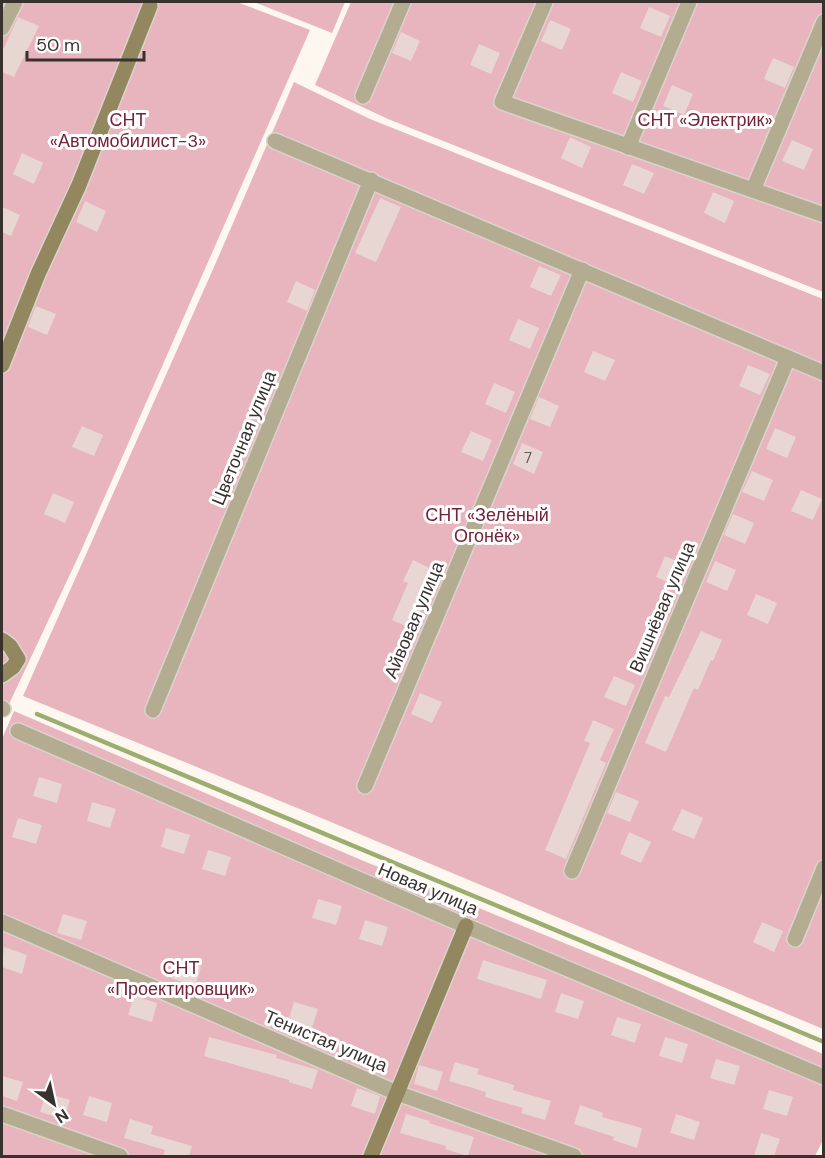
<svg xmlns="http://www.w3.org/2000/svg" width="825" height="1158" viewBox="0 0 825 1158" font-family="'DM Sans',sans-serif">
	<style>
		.green { fill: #e8b4bd }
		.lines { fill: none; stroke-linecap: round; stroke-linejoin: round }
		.stream { stroke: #9cad71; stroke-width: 4.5 }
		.building { fill: #e7d6d2 }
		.street-casing { stroke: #dad4cd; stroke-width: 18 }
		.secondary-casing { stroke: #dad4cd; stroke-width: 18 }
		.street { stroke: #b4ac91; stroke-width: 15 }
		.secondary { stroke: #93875f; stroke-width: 15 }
		.labels { text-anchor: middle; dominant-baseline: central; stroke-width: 6; stroke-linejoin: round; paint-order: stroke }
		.number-label { font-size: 15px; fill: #635b57 }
		.park-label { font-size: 18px; fill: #742339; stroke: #fff }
		.street-label { font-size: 18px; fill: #37322e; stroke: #fff }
	</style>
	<rect width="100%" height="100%" fill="#fef7f0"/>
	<g class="green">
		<polygon points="2,2 237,2 310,30 80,553 2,719"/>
		<polygon points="254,2 345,2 332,33"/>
		<polygon points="351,2 823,2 823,292 388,119 315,85"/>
		<polygon points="294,82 370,119 823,299 823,1029 307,812 23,696 214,267"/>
		<polygon points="14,711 366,862 640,974 823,1054 823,1140 815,1156 2,1156 2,739"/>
	</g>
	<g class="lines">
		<polyline class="stream" points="37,714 824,1042"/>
	</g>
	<g class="building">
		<polygon points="649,7 670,16 661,37 640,28"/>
		<polygon points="18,17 39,26 14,77 2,72 2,47 4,48"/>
		<polygon points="550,20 571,29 562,50 541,41"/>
		<polygon points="401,32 420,41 411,61 392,53"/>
		<polygon points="479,44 500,53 491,74 470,65"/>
		<polygon points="773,58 794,67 785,88 764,79"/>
		<polygon points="621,72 642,81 633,102 612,93"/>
		<polygon points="672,85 693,94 684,115 663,106"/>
		<polygon points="570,137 591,147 582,168 561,158"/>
		<polygon points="792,140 813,149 804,170 782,161"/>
		<polygon points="22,153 43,163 34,184 13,174"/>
		<polygon points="632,164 654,173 644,194 623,185"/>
		<polygon points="713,192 734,201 725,223 704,213"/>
		<polygon points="380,198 401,207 376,262 355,253"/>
		<polygon points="85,201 106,211 97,232 76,222"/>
		<polygon points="2,207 20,215 11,236 2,232"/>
		<polygon points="539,266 561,275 551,296 530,287"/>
		<polygon points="296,281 315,290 307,311 287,302"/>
		<polygon points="36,306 56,314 47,335 28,327"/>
		<polygon points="518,319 539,328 530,349 509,340"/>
		<polygon points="593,351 615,360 605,381 584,372"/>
		<polygon points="748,365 770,374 760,395 739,386"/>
		<polygon points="494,383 515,392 506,413 485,404"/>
		<polygon points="539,397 559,406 550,427 530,419"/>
		<polygon points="82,426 103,435 94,456 72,447"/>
		<polygon points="775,428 796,437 787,458 766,449"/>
		<polygon points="471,431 492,440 483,461 461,452"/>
		<polygon points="522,443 543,452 534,474 513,464"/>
		<polygon points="752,471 773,480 764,501 742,492"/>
		<polygon points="801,490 822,499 813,520 791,511"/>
		<polygon points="53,493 74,502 65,523 44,514"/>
		<polygon points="733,514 754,523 745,544 724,535"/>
		<polygon points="665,556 686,565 677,586 656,577"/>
		<polygon points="413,560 434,570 418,606 422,608 413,629 392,620 408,583 403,581"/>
		<polygon points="715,561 736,570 727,591 706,582"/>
		<polygon points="756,594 777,603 768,624 747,615"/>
		<polygon points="701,631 722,640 713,661 711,660 698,690 694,688 666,752 645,743 665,696 669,697"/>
		<polygon points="614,676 635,685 626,706 604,697"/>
		<polygon points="420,693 442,702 432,723 411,714"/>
		<polygon points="593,720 614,729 600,760 606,763 566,859 545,850 590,743 584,741"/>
		<polygon points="39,777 62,784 57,803 33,796"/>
		<polygon points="616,792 639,801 630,822 607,813"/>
		<polygon points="92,802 116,809 110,828 87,821"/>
		<polygon points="682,809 703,818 694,839 672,830"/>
		<polygon points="18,818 42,825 36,844 12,837"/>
		<polygon points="166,828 190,835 184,854 161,847"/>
		<polygon points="629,832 651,842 641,863 620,854"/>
		<polygon points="208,850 231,857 225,876 202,869"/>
		<polygon points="318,899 342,906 336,925 312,918"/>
		<polygon points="63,914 87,921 81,940 57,933"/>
		<polygon points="365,920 388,927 382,946 359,939"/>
		<polygon points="762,922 783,931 774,952 753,942"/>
		<polygon points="4,947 27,955 22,974 2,967"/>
		<polygon points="177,960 201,967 195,986 171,978"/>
		<polygon points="483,960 547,980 541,999 477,979"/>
		<polygon points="561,993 584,1001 578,1019 555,1012"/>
		<polygon points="134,996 157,1003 152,1022 128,1015"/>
		<polygon points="294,1002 318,1009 312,1028 288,1021"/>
		<polygon points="617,1017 641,1024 635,1043 611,1035"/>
		<polygon points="209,1037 277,1055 276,1058 318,1070 312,1089 289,1082 289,1080 204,1056"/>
		<polygon points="665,1037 688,1044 682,1063 659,1056"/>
		<polygon points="716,1059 740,1066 734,1085 710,1078"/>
		<polygon points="455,1062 479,1069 477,1074 514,1085 513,1090 551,1101 545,1120 521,1113 523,1108 485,1097 486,1092 449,1081"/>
		<polygon points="419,1065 443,1072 437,1091 414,1084"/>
		<polygon points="2,1076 23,1082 17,1101 2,1096"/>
		<polygon points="357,1088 380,1096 375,1114 351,1106"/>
		<polygon points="769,1090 793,1097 787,1116 763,1109"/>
		<polygon points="46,1093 70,1100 64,1119 40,1112"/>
		<polygon points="89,1096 112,1103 107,1122 83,1115"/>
		<polygon points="580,1105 603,1113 602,1117 642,1128 637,1148 613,1140 614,1137 574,1124"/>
		<polygon points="406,1114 430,1121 429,1123 474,1137 468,1156 445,1149 446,1146 400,1133"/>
		<polygon points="676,1114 700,1122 694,1140 670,1133"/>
		<polygon points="130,1119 153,1126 151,1134 192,1146 189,1156 163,1156 165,1150 124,1138"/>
		<polygon points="761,1133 780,1139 774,1156 754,1156"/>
	</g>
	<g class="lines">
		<g class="street-casing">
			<g id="street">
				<polyline points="545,2 502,102 824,215"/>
				<polyline points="2,28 15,2"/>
				<polyline points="363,96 403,2"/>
				<polyline points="275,141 824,373"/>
				<polyline points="628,147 689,2"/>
				<polyline points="753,190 824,22"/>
				<polyline points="2,708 3,709"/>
				<polyline points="153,710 371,180"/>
				<polyline points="18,731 466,926 824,1077"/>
				<polyline points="365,786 582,270"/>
				<polyline points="572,871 788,358"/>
				<polyline points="2,922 397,1093 574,1156"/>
				<polyline points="795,939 824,868"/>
				<polyline points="2,1114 120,1156"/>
			</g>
		</g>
		<g class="secondary-casing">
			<g id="secondary">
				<polyline points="2,365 38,274 79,185 150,6"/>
				<polyline points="2,640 10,646 18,659 13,667 2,675"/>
				<polyline points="371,1156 466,926"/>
			</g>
		</g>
		<use href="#street" class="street"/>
		<use href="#secondary" class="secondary"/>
	</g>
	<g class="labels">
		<g class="number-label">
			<text x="528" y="458">7</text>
		</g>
		<g class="park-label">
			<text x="128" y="120">СНТ<tspan x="128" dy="21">«Автомобилист-3»</tspan></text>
			<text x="705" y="120">СНТ «Электрик»</text>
			<text x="487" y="515">СНТ «Зелёный<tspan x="487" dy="21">Огонёк»</tspan></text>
			<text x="181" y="968">СНТ<tspan x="181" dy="21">«Проектировщик»</tspan></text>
		</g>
		<g class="street-label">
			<text transform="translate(244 438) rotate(-68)">Цветочная улица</text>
			<text transform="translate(662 607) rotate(-67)">Вишнёвая улица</text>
			<text transform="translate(414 620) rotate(-67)">Айвовая улица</text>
			<text transform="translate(428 889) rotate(23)">Новая улица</text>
			<text transform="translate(326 1041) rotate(23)">Тенистая улица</text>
		</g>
	</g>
	<rect width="825" height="1158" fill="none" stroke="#37322e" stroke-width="6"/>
	<g transform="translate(54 1104) rotate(147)" stroke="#ffffff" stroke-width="4.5" paint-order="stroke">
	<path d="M0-4.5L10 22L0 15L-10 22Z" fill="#37322e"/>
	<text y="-9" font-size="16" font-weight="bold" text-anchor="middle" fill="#37322e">N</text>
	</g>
	<path d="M27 51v9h117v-9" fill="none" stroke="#37322e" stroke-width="3"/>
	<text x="36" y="51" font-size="18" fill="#37322e" stroke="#ffffff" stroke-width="4.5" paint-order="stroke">50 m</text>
</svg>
